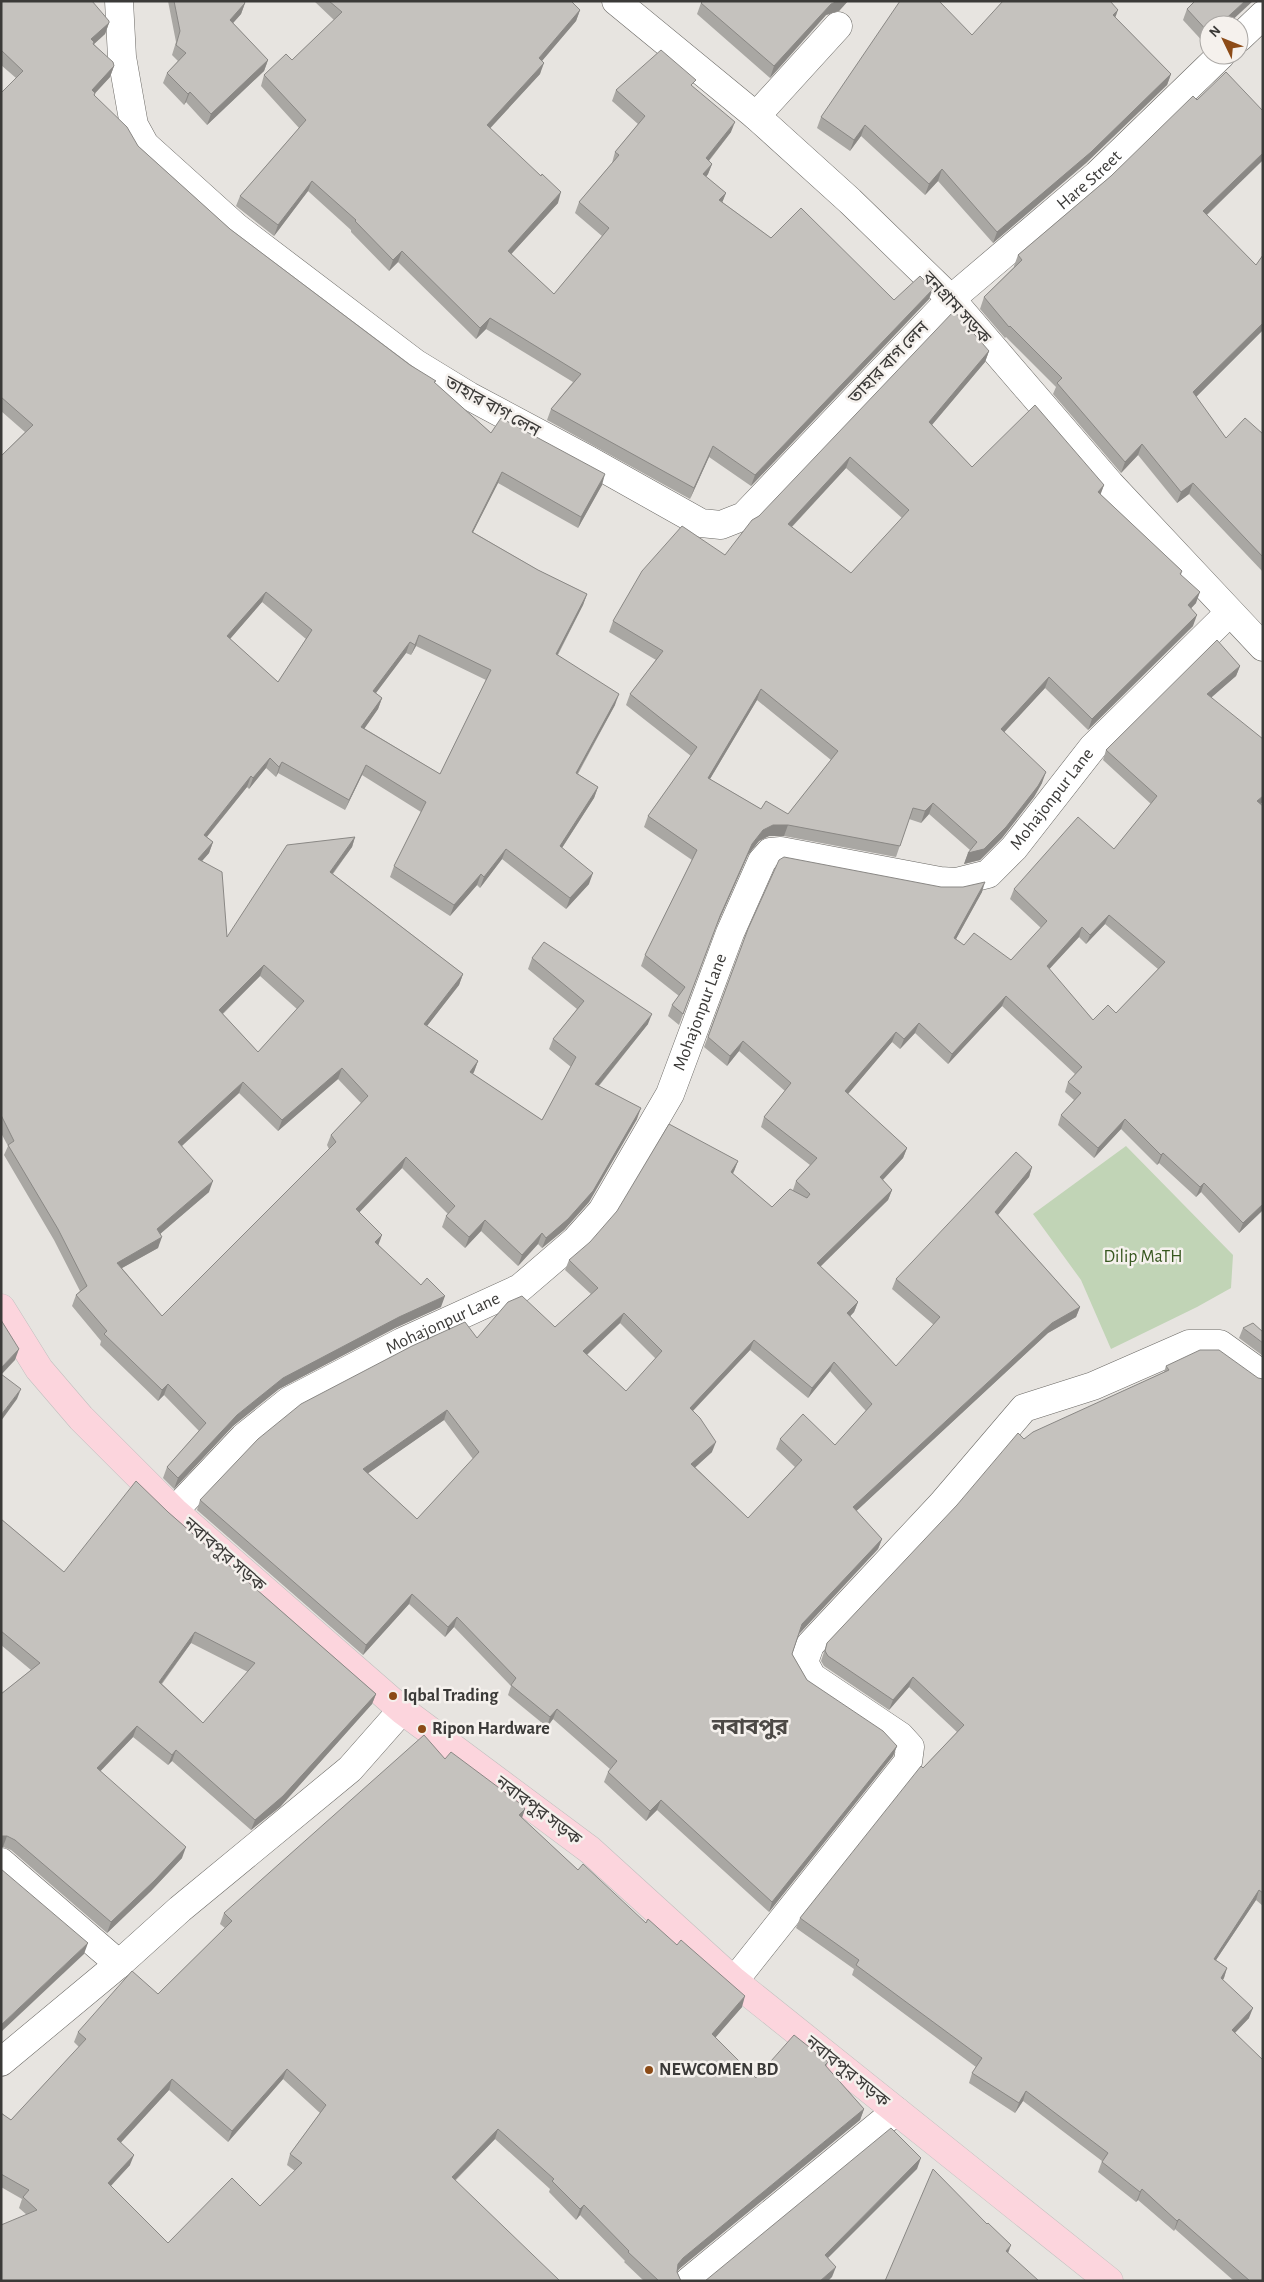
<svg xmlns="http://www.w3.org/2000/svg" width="1264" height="2282" viewBox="0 0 1264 2282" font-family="'Alegreya Sans','Noto Sans Bengali',sans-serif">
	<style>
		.green { fill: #c1d4b6 }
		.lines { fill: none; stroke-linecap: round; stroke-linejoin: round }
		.minor-casing { stroke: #6a6864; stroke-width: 29 }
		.major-casing { stroke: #c0c0bf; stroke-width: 29 }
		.minor { stroke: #fff; stroke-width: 28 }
		.major { stroke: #fcd5dd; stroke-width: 28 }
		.wall { fill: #a9a7a3; fill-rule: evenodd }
		.shaded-wall { fill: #8a8885 }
		.building { fill: #c5c2be; stroke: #8a8885; fill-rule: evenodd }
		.poi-dot { fill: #8c4b17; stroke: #f5f1ed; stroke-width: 2 }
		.labels { text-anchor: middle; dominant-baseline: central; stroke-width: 5; stroke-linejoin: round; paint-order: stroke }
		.street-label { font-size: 18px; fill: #3b3a38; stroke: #f5f1ed }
		.park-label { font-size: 18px; fill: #37571f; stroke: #f5f1ed }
		.poi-label { font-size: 18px; font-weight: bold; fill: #3b3a38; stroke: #f5f1ed; text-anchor: start }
		.district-label { font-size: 22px; font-weight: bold; fill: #4c4946; stroke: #f5f1ed }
	</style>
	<rect width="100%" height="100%" fill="#e7e4e0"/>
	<polygon class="green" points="1126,1146 1233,1255 1231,1288 1197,1307 1111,1349 1081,1280 1033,1214"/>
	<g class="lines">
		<g class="minor-casing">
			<g id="minor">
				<path id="s1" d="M119,1L122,57L134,125L145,145L236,227L415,363L469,396L587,459L701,523L721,525L744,516L951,299L1097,175L1221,55"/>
				<polyline points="616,1 756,116 850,201 951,299 1110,484 1263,647"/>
				<polyline points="1239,38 1263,15"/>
				<polyline points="756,116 838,26"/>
				<path id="s2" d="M174,1511L244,1437L289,1401L402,1342L520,1288L575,1241L602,1211L670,1094L730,933L762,861L770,852L781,851L940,881L956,882L988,874L1014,848L1093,747L1229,613"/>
				<polyline points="1,1862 119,1964"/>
				<polyline points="734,1981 908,1762 910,1747 900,1736 812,1677 804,1662 810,1645 942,1504 1024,1408 1093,1386 1189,1344 1220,1344 1263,1375"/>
				<polyline points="1,2062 119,1964 180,1909 350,1769 402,1710"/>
				<polyline points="689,2281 896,2111"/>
			</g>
		</g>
		<g class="major-casing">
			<polyline id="major" points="1,1308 39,1369 81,1418 174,1511 402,1710 590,1850 734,1981 1109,2281"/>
		</g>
		<use href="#minor" class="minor"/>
		<use href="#major" class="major"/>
	</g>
	<g class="wall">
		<path d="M1,1L109,23L105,34L94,44L114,66L110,77L95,93L94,95L138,146L230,229L435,383L491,433L602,485L578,528L498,483L473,532L538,570L587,594L583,605L558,655L615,705L578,774L598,787L594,798L562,848L589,884L566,909L502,859L480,888L477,885L450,916L390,877L394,866L421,812L362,775L345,810L278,773L276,777L266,768L249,789L247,787L207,837L213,842L209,853L202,861L227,937L355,837L352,847L333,874L463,974L459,985L427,1026L478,1061L473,1074L542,1120L571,1067L549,1049L553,1039L577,1009L528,969L532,958L648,1024L599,1086L637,1119L589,1202L564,1230L542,1248L538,1244L518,1266L481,1231L465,1248L442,1227L446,1216L448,1214L402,1168L359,1212L378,1245L441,1307L395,1328L279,1389L233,1426L174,1489L163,1478L167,1467L199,1431L164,1395L158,1401L100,1345L101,1341L72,1306L76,1295L80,1291L54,1240L4,1155L8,1146L1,1133V456L25,432L1,411V93L16,78L1,65ZM262,602L306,639L278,682L230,639ZM416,646L486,680L440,774L364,728L378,709L382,698L376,693L406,653L411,655ZM260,976L297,1009L258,1052L223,1014ZM338,1079L361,1103L331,1135L327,1145L329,1149L162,1316L122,1268L158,1248L160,1234L209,1192L182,1146L239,1093L278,1131Z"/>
		<polygon points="168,1 244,1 245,3 241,14 233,23 268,60 264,71 207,125 186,102 184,105 163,83 167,73 178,61 172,55 176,42"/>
		<polygon points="314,1 571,1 580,10 576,21 542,61 540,74 490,128 558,203 511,254 554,294 602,236 575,213 579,202 612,163 615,152 638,124 612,101 616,90 693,87 731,132 709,161 712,164 708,174 706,177 726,193 722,202 771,238 894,300 929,299 751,486 709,457 690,499 547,420 551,409 573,382 486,329 476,339 398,262 389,271 351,232 351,230 308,191 274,236 236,206 240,196 299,128 261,86 264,75 292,60 334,20"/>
		<polygon points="703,1 848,1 839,11 826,15 770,78 697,14 701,3"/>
		<polygon points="1187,9 1209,25 1209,42 1206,45 1183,20"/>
		<polygon points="1115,17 1171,74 1167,85 1086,163 993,243 938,181 925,195 861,136 850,151 817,128 821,117 972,35"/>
		<polygon points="1197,100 1263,111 1263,161 1262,161 1207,215 1256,265 1263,255 1263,330 1196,397 1226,438 1263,434 1263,572 1189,494 1177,503 1138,455 1121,473 1053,394 1056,387 1006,337 1005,338 980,309 984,297 1014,267 1014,266 1018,255 1111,176"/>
		<path d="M989,351L985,362L932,425L972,467L1104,485L1100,494L1182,571L1181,575L1196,603L1191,608L1193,626L1088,730L1045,688L1004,732L1042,783L1034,797L1002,838L980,860L964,864L968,853L970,850L929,814L921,823L909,819L896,857L784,836H769L759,841L748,855L716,927L679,1025L668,1016L672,1005L679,996L641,966L645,955L692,860L644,827L648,816L691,756L626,705L630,694L656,660L609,632L613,621L725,555L759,516ZM846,468L902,518L851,573L792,527ZM757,700L831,760L788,814L761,809L710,779Z"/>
		<path d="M1240,666L1236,676L1211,697L1261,804L1263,1210L1239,1233L1201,1192L1196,1197L1159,1163L1157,1165L1121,1129L1094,1158L1058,1125L1061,1115L1074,1100L1065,1092L1068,1082L1075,1074L1002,1006L948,1064L915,1033L900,1049L892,1042L848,1094L907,1148L903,1158L883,1180L892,1190L888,1200L820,1266L858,1302L854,1312L850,1316L896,1366L934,1325L892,1289L896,1279L1032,1167L1029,1177L998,1215L1080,1307L1076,1317L1048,1333L856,1511L882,1539L878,1549L799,1634L792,1654L807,1680L897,1746L893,1756L769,1912L657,1810L646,1821L604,1782L608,1772L610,1769L553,1719L547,1727L508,1695L511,1686L454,1627L445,1637L409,1604L363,1655L197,1510L200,1500L477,1338L555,1327L591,1294L565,1270L569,1260L738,1161L733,1174L772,1207L793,1190L796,1181L810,1165L761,1127L764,1117L785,1091L739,1051L727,1066L704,1047L748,929L941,887L982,892L956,939L964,945L1011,960L1041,928L1010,899L1014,889L1114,849L1151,804L1103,760L1106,750ZM1105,924L1158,969L1116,1013L1093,1020L1049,969L1079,937L1086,944ZM620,1323L656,1359L626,1391L587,1355ZM750,1350L808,1398L830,1371L866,1411L835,1445L780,1439L776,1449L795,1467L748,1518L695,1467L712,1452L693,1411ZM444,1420L473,1459L417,1519L368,1473Z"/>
		<polygon points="1243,1328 1263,1343 1263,1356 1239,1338"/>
		<polygon points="1166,1366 1258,1378 1263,1379 1263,1906 1256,1900 1216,1960 1227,1968 1223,1980 1249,2018 1235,2033 1263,2281 1234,2281 1175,2229 1174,2231 1138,2200 1136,2202 1098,2172 1102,2161 1023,2101 1015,2113 969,2083 972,2073 976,2067 852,1975 854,1969 796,1928 800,1918 923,1768 957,1732 909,1687 889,1710 824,1666 821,1661 827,1643 1024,1439 1164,1372"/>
		<path d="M168,1512L376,1694L372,1704L280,1807L251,1830L172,1761L168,1765L133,1737L100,1771L182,1858L151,1891L107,1933L11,1850L3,1847H1V1694L31,1670L1,1645V1519L64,1572ZM191,1643L248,1672L203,1723L162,1684Z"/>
		<path d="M445,1759L525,1809L522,1818L578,1870L646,1923L742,2007L715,2037L756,2078L828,2062L826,2067L864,2109L860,2120L679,2269L677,2272L681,2281H644L624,2262L625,2261L580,2215L576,2220L549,2192L550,2189L495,2139L456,2180L1,2281L27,2215L19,2208L22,2199L1,2187V2113L11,2120L79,2047L74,2042L78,2032L158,1994L225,1928L220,1924L224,1913ZM283,2079L320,2113L290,2154L287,2165L295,2171L260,2206L168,2243L111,2186L130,2165L121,2142L169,2090L228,2142Z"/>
	</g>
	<g class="shaded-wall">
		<polygon points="838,1 848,1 839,11 826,15 770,78 774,66 831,4"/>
		<polygon points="1245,1 1253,1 1227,25 1219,25"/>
		<polygon points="245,3 241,14 226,31 230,20"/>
		<polygon points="580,10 576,21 535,69 539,58"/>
		<polygon points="1118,10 1114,21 1113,15"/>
		<polygon points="109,23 105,34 94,44 91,39"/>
		<polygon points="1209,36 1209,42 1206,45"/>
		<polygon points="268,60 264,71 207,125 211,114"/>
		<polygon points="544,63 540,74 483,136 487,125"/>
		<polygon points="114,66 110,77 88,101 92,90"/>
		<polygon points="1171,74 1167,85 1086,163 993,243 997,232"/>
		<polygon points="190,92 186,102 184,105 188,94"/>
		<polygon points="735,122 731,132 702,169 706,158"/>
		<polygon points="865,125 861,136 850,151 854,140"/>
		<polygon points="1263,153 1262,161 1199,222 1203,211"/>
		<polygon points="712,164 708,174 700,185 703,174"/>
		<polygon points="942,169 938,181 925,195 929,184"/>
		<polygon points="312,181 308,191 274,236 278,225"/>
		<polygon points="561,192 558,203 504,262 508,251"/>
		<polygon points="726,193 722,203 719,200"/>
		<polygon points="402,251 398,262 389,271 393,260"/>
		<polygon points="933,289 929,299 751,486 755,475"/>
		<polygon points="490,318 486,329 476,339 480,328"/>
		<polygon points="1263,323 1263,330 1189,404 1193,392"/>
		<polygon points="989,351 985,362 925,433 929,422"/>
		<polygon points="1142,444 1138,455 1121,473 1125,462"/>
		<polygon points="713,446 709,457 690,499 694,488"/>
		<polygon points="850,457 846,468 784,535 788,524"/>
		<polygon points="502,472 498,483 468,542 472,532"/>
		<polygon points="605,474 602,485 578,528 581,517"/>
		<polygon points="1193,483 1189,494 1177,503 1181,492"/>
		<polygon points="1104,485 1100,496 1098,492"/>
		<polygon points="266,592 262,602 223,647 227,636"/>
		<polygon points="1200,592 1196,603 1184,616 1188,605"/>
		<polygon points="587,594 583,605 552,665 556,654"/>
		<polygon points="1197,615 1193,626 1088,730 1092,719"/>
		<polygon points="419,635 416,646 411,655"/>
		<polygon points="410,642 406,653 369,702 373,691"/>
		<polygon points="1240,666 1236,676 1204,704 1207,694"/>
		<polygon points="1049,677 1045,688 997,740 1001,729"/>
		<polygon points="761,689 757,700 704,789 708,778"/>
		<polygon points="619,694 615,705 572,783 576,773"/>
		<polygon points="382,698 378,709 358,738 361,727"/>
		<polygon points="270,758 266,768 249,789 253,778"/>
		<polygon points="282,762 278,773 276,777 279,767"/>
		<polygon points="366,765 362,775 345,810 349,800"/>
		<polygon points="1046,772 1042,783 1034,797 1002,838 980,860 964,864 968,853"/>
		<polygon points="251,776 247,787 200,845 204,835"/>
		<polygon points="598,787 594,798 556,857 560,846"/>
		<polygon points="1263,796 1263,802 1254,811 1257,801"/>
		<polygon points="933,803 929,814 921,823 925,811"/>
		<polygon points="773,825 788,825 784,836 769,836 759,841 748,855 716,927 679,1025 720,916 752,844 763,830"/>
		<polygon points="355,837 352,847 326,882 330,872"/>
		<polygon points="213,842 209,853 194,870 198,859"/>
		<polygon points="506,849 502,859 480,888 484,877"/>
		<polygon points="593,873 589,884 566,909 570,898"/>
		<polygon points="481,874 477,885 450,916 454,905"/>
		<polygon points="985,882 982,892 951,948 954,938"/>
		<polygon points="1109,915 1105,924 1086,944 1090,935"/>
		<polygon points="1082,927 1079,937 1043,976 1047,966"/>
		<polygon points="264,965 260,976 215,1021 219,1010"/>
		<polygon points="463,974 459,985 420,1035 424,1024"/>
		<polygon points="1006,996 1002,1006 948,1064 952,1054"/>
		<polygon points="652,1014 648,1024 591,1095 595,1084"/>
		<polygon points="919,1023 915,1033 900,1049 904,1039"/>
		<polygon points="896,1032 892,1042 842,1101 845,1091"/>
		<polygon points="743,1041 739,1051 727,1066 730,1056"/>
		<polygon points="478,1061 474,1072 466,1083 470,1072"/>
		<polygon points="342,1068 338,1079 278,1131 282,1120"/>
		<polygon points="243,1082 239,1093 174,1153 178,1142"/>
		<polygon points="641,1108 637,1119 589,1202 564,1230 542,1248 546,1238"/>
		<polygon points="1125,1119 1121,1129 1094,1158 1098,1148"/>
		<polygon points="907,1148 903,1158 876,1187 880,1177"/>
		<polygon points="1163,1153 1159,1163 1157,1165 1161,1155"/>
		<polygon points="406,1157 402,1168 352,1220 356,1209"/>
		<polygon points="738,1161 734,1171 727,1182 731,1172"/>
		<polygon points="1032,1167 1029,1177 992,1222 995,1212"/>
		<polygon points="213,1181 209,1192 153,1240 157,1229"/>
		<polygon points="1204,1183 1201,1192 1196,1197 1200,1187"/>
		<polygon points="892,1190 888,1200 814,1273 817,1263"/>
		<polygon points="1263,1204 1263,1210 1239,1233 1243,1223"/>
		<polygon points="485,1220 481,1231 465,1248 469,1237"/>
		<polygon points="542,1233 538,1244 518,1266 522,1255"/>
		<polygon points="382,1235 378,1246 375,1242"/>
		<polygon points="162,1237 158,1248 113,1273 117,1263"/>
		<polygon points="445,1296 441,1307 395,1328 279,1389 233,1426 174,1489 178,1478 237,1415 283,1378 399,1317"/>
		<polygon points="858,1302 854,1312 844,1323 847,1313"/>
		<polygon points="1080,1307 1076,1317 1048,1333 850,1517 853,1507 1052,1323"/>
		<polygon points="624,1313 620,1323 580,1361 583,1351"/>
		<polygon points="754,1340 750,1350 686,1418 690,1408"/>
		<polygon points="19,1349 15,1360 1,1375 1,1368"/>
		<polygon points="834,1362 830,1371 808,1398 812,1388"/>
		<polygon points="168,1384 164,1395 158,1401 162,1390"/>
		<polygon points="21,1389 17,1399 1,1421 1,1415"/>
		<polygon points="447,1410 444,1420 360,1479 363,1469"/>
		<polygon points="716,1442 712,1452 688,1474 691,1464"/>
		<polygon points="882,1539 878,1549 799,1634 802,1624"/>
		<polygon points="412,1594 409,1604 363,1655 366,1645"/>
		<polygon points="457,1617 454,1627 445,1637 448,1627"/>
		<polygon points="195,1632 191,1643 155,1692 159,1682"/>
		<polygon points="913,1677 909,1687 889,1710 893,1700"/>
		<polygon points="376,1694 372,1704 280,1807 251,1830 255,1820"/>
		<polygon points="557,1709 553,1719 547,1727 550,1717"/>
		<polygon points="137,1726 133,1737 93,1779 97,1768"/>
		<polygon points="897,1746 893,1756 769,1912 772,1902"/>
		<polygon points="176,1750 172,1761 168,1765 172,1755"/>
		<polygon points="661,1800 657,1810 646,1821 650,1811"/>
		<polygon points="525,1809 521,1820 519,1815"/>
		<polygon points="1,1836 7,1836 3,1847 1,1847"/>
		<polygon points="186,1847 182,1858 151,1891 107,1933 111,1922"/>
		<polygon points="1259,1890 1256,1900 1210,1969 1214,1959"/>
		<polygon points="88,1943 84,1954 1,2032 1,2025"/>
		<polygon points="1227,1968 1224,1978 1217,1988 1221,1978"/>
		<polygon points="745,1996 742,2007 709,2045 712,2034"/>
		<polygon points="1253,2008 1249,2018 1228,2040 1232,2030"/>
		<polygon points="287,2069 283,2079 228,2142 232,2131"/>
		<polygon points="172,2079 169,2090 114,2150 117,2139"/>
		<polygon points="1026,2091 1023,2101 1015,2113 1019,2103"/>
		<polygon points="864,2109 860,2120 679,2269 675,2275 678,2264 683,2258"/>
		<polygon points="498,2129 495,2139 448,2187 452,2177"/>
		<polygon points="134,2155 130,2165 104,2193 108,2183"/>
		<polygon points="921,2158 917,2169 821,2265 825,2255"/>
		<polygon points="1142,2189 1138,2200 1136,2202 1140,2192"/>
		<polygon points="584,2205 580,2215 576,2220 580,2209"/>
		<polygon points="1179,2219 1175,2229 1174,2231 1177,2221"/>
		<polygon points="1011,2245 1007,2256 1006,2251"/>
		<polygon points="836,2267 832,2277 828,2281 820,2281"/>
	</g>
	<g class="building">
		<path d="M1,1H92L109,21V23L91,39L94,42L93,44L113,62L114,66L92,90L95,93L94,95L127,127L138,146L230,229L410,365L436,381L434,382L491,433L501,418L605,474L581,517L502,472L472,532L538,570L587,594L556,654L619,694L576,773L598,787L560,846L593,873L570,898L506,849L484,877L481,874L454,905L394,866L426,802L366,765L349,800L282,762L279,767L270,758L253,778L251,776L204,835L213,842L198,859L222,872L227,937L287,845L355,837L330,872L463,974L424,1024L478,1061L470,1072L542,1120L576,1057L553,1039L584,1001L532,958L544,942L652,1014L595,1084L641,1108L593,1191L568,1219L546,1238L542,1233L522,1255L485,1220L469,1237L446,1216L455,1206L406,1157L356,1209L382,1235L375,1242L421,1285L427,1278L445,1296L399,1317L283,1378L237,1415L178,1478L167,1467L206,1423L168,1384L162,1390L104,1334L107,1331L76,1295L87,1286L58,1229L8,1145L14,1141L1,1115V456L33,425L1,397V93L23,71L1,50ZM266,592L312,630L278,682L227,636ZM419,635L491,670L440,774L361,727L382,698L373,691L410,642L415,645ZM264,965L304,1001L258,1052L219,1010ZM342,1068L368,1096L331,1135L336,1142L162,1316L117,1263L162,1237L157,1229L213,1181L178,1142L243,1082L282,1120Z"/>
		<polygon points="174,1 244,1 245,3 230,20 268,60 211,114 190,92 188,94 167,73 186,53 176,45 180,31"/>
		<polygon points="329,1 571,1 580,10 539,58 544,63 487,125 541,176 542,174 561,192 508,251 554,294 609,228 579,202 619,155 615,152 645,116 616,90 661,50 696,80 691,85 735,122 706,158 712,164 703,174 726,193 719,200 771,238 801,208 894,300 920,276 933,289 755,475 713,446 694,488 551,409 581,374 490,318 480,328 402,251 393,260 355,221 356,220 312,181 278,225 240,196 306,120 264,75 286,54 292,60 342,12"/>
		<polygon points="703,1 838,1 831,4 774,66 701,3"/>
		<polygon points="900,1 939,1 972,35 1003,1 1110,1 1118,10 1113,15 1171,74 1091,152 997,232 942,169 929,184 865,125 854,140 821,117"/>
		<polygon points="1195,1 1245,1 1219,25 1209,25 1209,33 1187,9"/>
		<polygon points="1226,72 1263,111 1263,153 1203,211 1256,265 1263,255 1263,323 1193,392 1226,438 1245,418 1263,434 1263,557 1193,483 1181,492 1142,444 1125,462 1057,383 1062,378 1010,326 1009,327 984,297 1022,260 1018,255 1111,176 1193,96 1197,100"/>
		<path d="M954,311L989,351L929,422L972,467L1035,405L1104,485L1098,492L1182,571L1180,574L1200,592L1188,605L1197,615L1092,719L1049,677L1001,729L1046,772L1038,786L1006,827L984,849L968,853L977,842L933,803L925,811L913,808L900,846L788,825H773L763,830L752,844L720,916L683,1014L672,1005L685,987L645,955L697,850L648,816L697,747L630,694L663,651L613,621L642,571L682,526L725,555L752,520L759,516ZM850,457L909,510L851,573L788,524ZM761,689L838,751L788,814L766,801L761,809L708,778Z"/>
		<path d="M1217,640L1240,666L1207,694L1263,739V796L1257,801L1263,806V1204L1243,1223L1204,1183L1200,1187L1163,1153L1161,1155L1125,1119L1098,1148L1061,1115L1081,1093L1068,1082L1082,1067L1006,996L952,1054L919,1023L904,1039L896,1032L845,1091L907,1148L880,1177L892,1190L817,1263L858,1302L847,1313L896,1366L940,1317L896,1279L1016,1152L1032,1167L995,1212L1080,1307L1052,1323L853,1507L882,1539L802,1624L792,1654L807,1680L883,1731L897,1746L772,1902L661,1800L650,1811L608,1772L617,1761L557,1709L550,1717L511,1685L516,1678L457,1617L448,1627L412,1594L366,1645L200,1500L258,1439L301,1404L412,1346L465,1322L477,1338L508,1302L522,1296L555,1327L598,1288L569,1260L590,1242L617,1211L669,1124L738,1161L731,1172L772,1207L790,1189L807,1198L810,1194L796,1181L817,1158L764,1117L791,1083L743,1041L730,1056L708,1037L748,929L779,860L784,857L941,887H963L985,882L954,938L964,945L974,933L1011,960L1047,921L1014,889L1078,817L1114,849L1157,796L1106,750ZM1109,915L1165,962L1116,1013L1108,1005L1093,1020L1047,966L1082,927L1090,935ZM624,1313L662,1351L626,1391L583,1351ZM754,1340L812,1388L834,1362L872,1404L835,1445L803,1414L780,1439L802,1460L748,1518L691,1464L716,1442L700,1418L690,1408ZM447,1410L479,1452L417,1519L363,1469Z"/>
		<polygon points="1,1320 19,1349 1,1368"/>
		<polygon points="1253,1323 1263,1332 1263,1343 1243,1328"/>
		<polygon points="1200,1350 1219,1350 1258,1378 1263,1379 1263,1893 1259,1890 1214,1959 1227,1968 1221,1978 1253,2008 1232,2030 1263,2060 1263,2281 1250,2281 1179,2219 1177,2221 1142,2189 1140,2192 1102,2162 1108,2153 1026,2091 1019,2103 972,2073 982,2058 856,1965 859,1960 800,1918 921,1766 923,1768 964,1725 913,1677 893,1700 828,1656 825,1651 827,1643 957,1505 1018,1433 1024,1439 1033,1432 1169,1370 1166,1366"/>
		<polygon points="1,1374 21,1389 1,1415"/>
		<path d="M136,1481L168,1512L376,1694L283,1796L255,1820L176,1750L172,1755L137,1726L97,1768L186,1847L155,1880L111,1922L15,1840L7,1836H1V1694L40,1663L1,1631V1519L64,1572ZM195,1632L255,1663L203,1723L159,1682Z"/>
		<path d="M424,1735L445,1759L451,1752L522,1805L525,1809L519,1815L578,1870L583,1864L646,1923L648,1919L677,1945L681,1940L745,1996L712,2034L756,2078L794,2035L828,2062L825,2065L864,2109L683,2258L678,2264L677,2272L681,2281H659L628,2252L629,2251L584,2205L580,2209L552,2181L554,2179L498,2129L452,2177L560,2281H1V2225L37,2210L23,2197L29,2190L1,2174V2113L11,2120L86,2039L78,2032L132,1971L158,1994L232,1921L224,1913ZM287,2069L326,2105L290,2154L302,2163L260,2206L232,2178L168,2243L108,2183L134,2155L117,2139L172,2079L232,2131Z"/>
		<polygon points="1,1869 88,1943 1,2025"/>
		<polygon points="891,2128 921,2158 825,2255 836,2267 820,2281 705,2281"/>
		<polygon points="933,2169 987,2224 988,2223 1011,2245 1006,2251 1039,2281 885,2281"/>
	</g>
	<g class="poi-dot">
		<circle cx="393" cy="1696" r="5"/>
		<circle cx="422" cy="1729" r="5"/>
		<circle cx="649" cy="2070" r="5"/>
	</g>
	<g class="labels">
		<g class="street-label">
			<text stroke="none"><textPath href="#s1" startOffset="1350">Hare Street</textPath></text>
			<text transform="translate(956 308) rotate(47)">বনগ্রাম সড়ক</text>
			<text transform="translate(889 363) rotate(-46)">তাহার বাগ লেন</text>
			<text transform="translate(492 407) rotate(29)">তাহার বাগ লেন</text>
			<text stroke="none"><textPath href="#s2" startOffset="1248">Mohajonpur Lane</textPath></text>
			<text stroke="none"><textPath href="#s2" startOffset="752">Mohajonpur Lane</textPath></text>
			<text stroke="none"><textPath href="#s2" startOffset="332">Mohajonpur Lane</textPath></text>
			<text transform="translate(224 1555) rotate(41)">নবাবপুর সড়ক</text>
			<text transform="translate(538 1811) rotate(37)">নবাবপুর সড়ক</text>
			<text transform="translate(847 2072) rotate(39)">নবাবপুর সড়ক</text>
		</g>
		<g class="park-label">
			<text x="1143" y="1257">Dilip MaTH</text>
		</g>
		<g class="poi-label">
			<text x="403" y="1696">Iqbal Trading</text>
			<text x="432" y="1729">Ripon Hardware</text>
			<text x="659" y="2070">NEWCOMEN BD</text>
		</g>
		<g class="district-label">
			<text x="750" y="1727">নবাবপুর</text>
		</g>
	</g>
	<rect width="1264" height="2282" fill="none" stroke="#3b3a38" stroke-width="5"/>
	<g transform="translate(1224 40) rotate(313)"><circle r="24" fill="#f5f1ed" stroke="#aba8a5"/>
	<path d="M0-4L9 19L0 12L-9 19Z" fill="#8c4b17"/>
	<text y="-8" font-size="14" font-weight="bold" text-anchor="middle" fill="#3b3a38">N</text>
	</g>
</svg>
